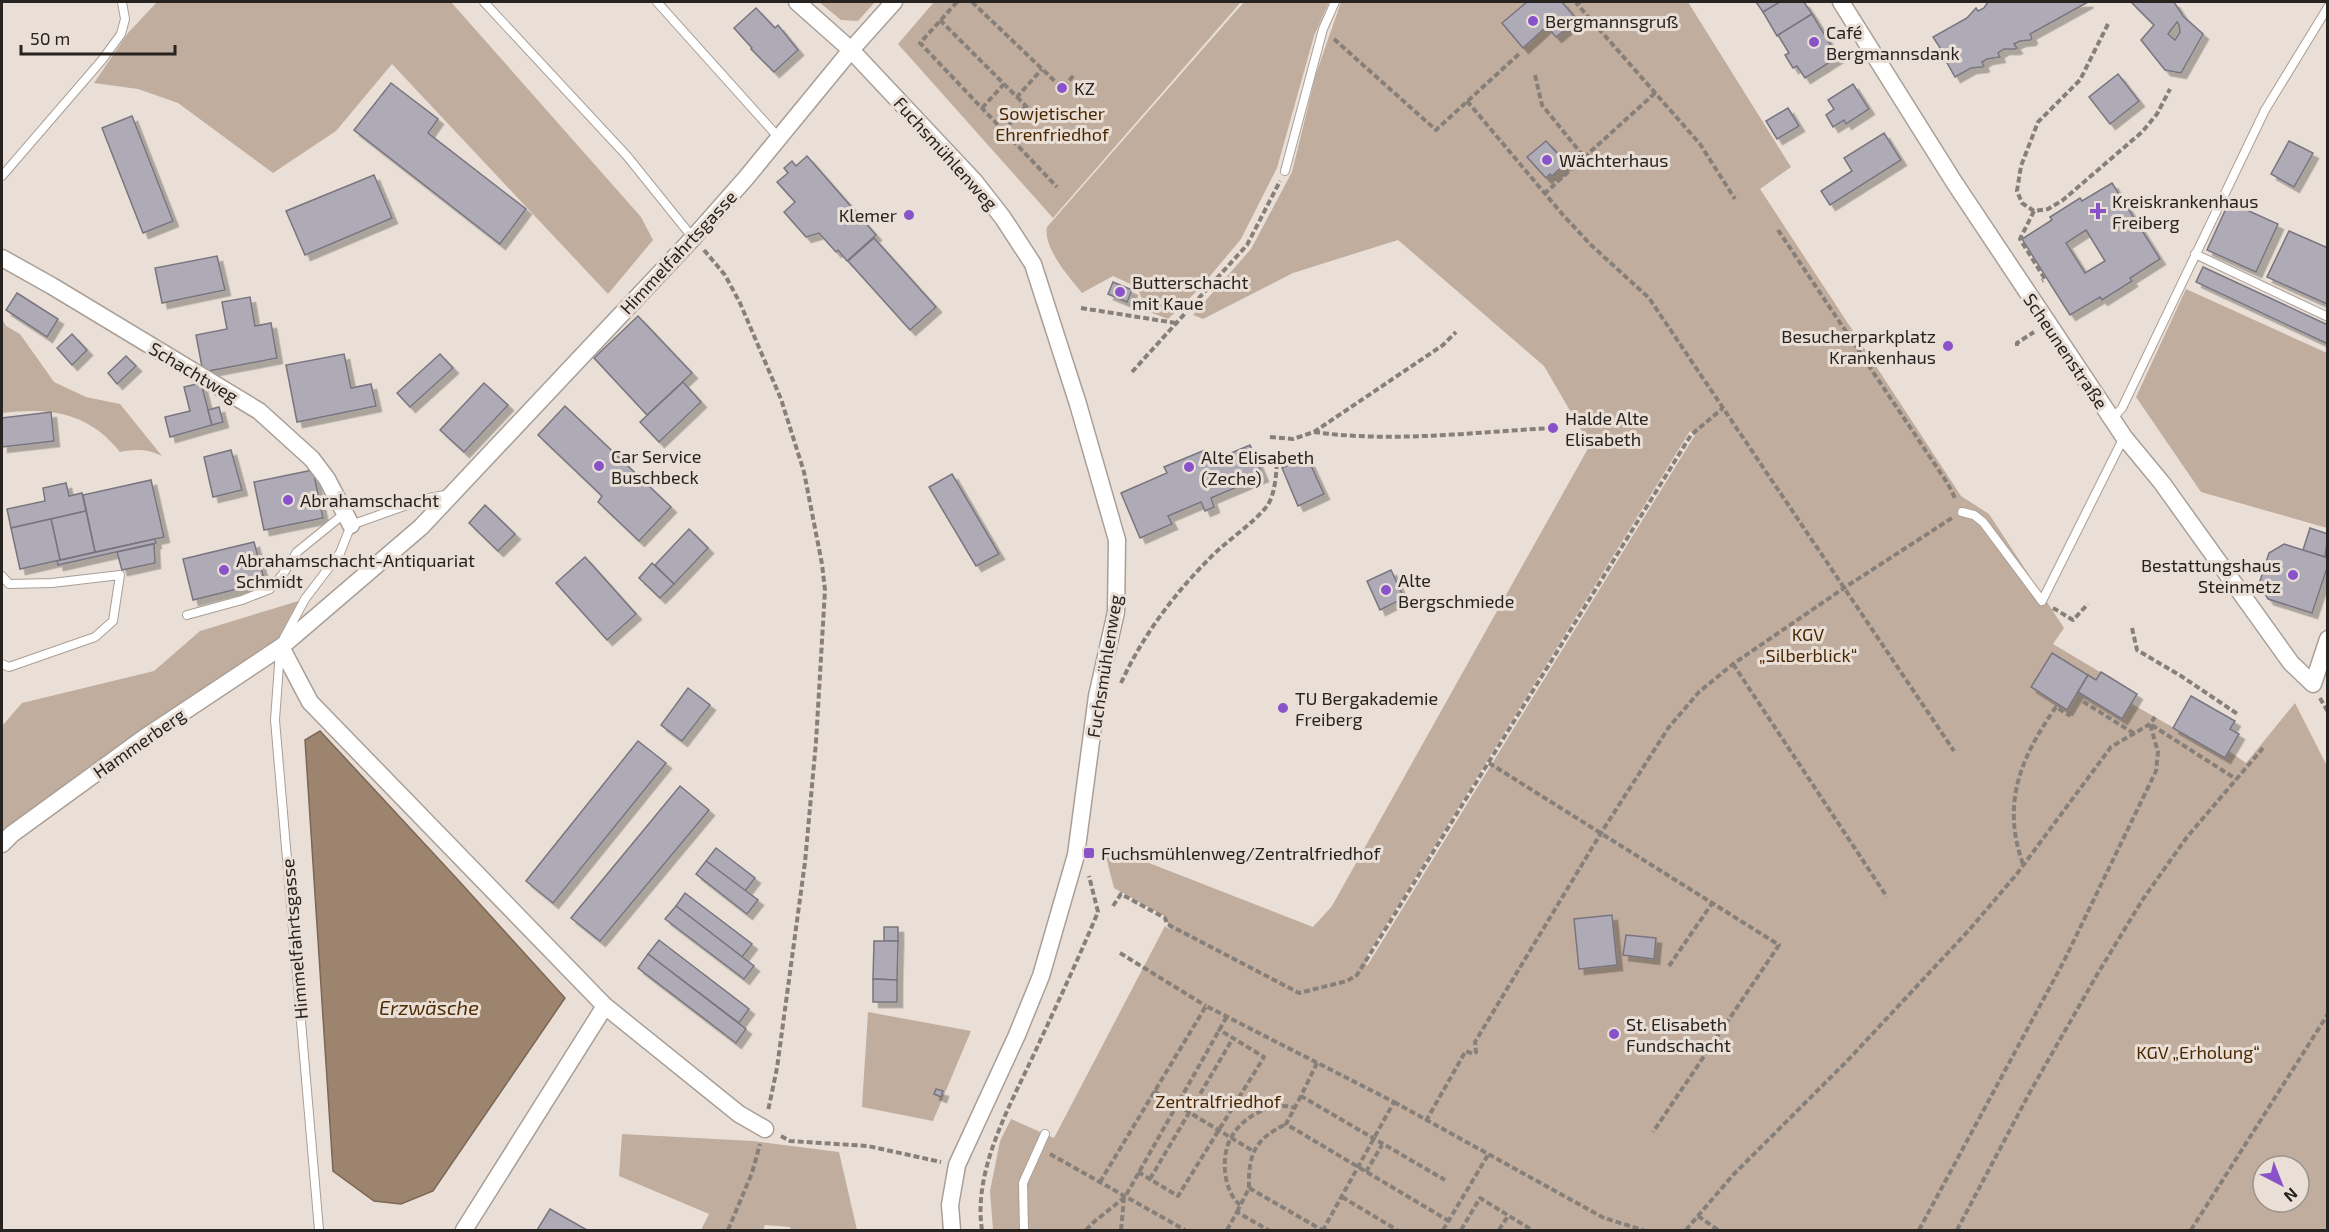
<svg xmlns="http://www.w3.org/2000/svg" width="2329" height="1232" viewBox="0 0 2329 1232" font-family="'Exo 2',sans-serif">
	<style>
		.green { fill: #c1ad9d; fill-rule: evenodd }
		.water { fill: #9d846e; stroke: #7a6757; stroke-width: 1.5 }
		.building { fill: #afabb6; stroke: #79757f; stroke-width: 1.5; fill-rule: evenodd; filter: url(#shadow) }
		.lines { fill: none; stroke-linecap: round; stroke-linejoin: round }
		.lane-casing { stroke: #a99f97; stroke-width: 10 }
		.street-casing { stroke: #a99f97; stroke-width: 19 }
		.path { stroke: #87807a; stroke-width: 4; stroke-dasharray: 6 3; stroke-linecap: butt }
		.lane { stroke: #fff; stroke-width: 8 }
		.street { stroke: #fff; stroke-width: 16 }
		.poi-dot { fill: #8a52c9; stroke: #e9dfd6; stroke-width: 2 }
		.labels { text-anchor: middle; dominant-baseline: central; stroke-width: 6; stroke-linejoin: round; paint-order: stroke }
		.poi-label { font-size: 18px; fill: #272320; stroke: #e9dfd6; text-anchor: start }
		.park-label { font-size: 18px; fill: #4b2700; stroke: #e9dfd6 }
		.street-label { font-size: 18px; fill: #272320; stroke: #e9dfd6 }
		.water-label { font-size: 20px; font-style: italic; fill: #4f2b01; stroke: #e9dfd6 }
	</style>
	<defs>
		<filter id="shadow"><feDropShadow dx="5.5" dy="5.5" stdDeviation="0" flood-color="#0004"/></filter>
	</defs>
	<rect width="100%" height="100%" fill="#e9dfd6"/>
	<g class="green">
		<polygon points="157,2 451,2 641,217 653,240 608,294 392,64 336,131 273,173 178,103 138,89 94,83 128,33"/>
		<polygon points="819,2 875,2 858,21 841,20"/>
		<polygon points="934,2 1241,2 1053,218 898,44"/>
		<path d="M1244,2H1329L1314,36L1277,168L1241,239L1200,288L1168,319L1147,311L1137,287L1113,276L1082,293C1069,277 1043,248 1047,227Z"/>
		<path d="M1341,2H1688L1791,167L1760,189L1961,496L1989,514L2064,628L2053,644L2137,694L2132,704L2225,757L2229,751L2246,763L2295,703L2327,766V1230H993L990,1191L1000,1141L1011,1119L1054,1138L1165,926L1169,929L1166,917L1114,888L1103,845L1313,927L1332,906L1590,445L1544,366L1398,240L1293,273L1203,319L1193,315L1251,249L1292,172L1316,74ZM1690,431L1695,435L1367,966L1365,959ZM2263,1166H2299V1202H2263Z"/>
		<polygon points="2186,289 2327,353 2327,528 2201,492 2136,397"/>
		<path d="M2,319L6,326L20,334L54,382L86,397L120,404L162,456C147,449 136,449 120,452C89,412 49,407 2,413Z"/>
		<polygon points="305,599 281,647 2,844 2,726 22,703 154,671 200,631"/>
		<polygon points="868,1012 971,1031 933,1121 862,1107"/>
		<polygon points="622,1134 753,1141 839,1152 857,1230 791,1230 790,1227 765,1225 763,1230 701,1230 709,1214 619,1176"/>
	</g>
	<polygon class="water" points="320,731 459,881 565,998 433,1191 401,1204 374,1201 333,1171 305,740"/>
	<g class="building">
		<polygon points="1527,2 1562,2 1577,20 1556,37 1547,26 1523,48 1502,23"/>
		<polygon points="1756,2 1780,2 1763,12"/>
		<polygon points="1780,2 1804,2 1812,14 1777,36 1763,12"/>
		<polygon points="1988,2 2088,2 2030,34 2032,38 2030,40 2020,41 2014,44 2017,48 2015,49 2004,49 1998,53 2000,57 1987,59 1982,62 1984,66 1982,67 1971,68 1955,77 1946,61 1948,60 1933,37 1967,18 1976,8 1978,11 1984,8"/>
		<path d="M2131,2H2174L2183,16L2203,34L2181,73L2165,70L2141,40L2154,25ZM2177,22L2179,25L2180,32L2175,40L2168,34Z"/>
		<polygon points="756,8 775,28 778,25 798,50 774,72 751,49 752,48 734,28"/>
		<polygon points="1812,14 1838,57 1805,78 1797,66 1793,68 1785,55 1789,53 1778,35"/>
		<polygon points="2118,74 2139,101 2110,124 2089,97"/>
		<polygon points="391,83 438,119 428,133 526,209 500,244 354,130"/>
		<polygon points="1853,84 1869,109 1846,124 1844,120 1833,127 1826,115 1834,109 1828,100"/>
		<polygon points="1788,108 1799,126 1777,139 1766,121"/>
		<polygon points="132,116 173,221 143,233 102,128"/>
		<polygon points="1884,133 1901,160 1830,205 1821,191 1852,171 1844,158"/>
		<polygon points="1546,141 1566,163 1552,176 1550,174 1546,178 1527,157"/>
		<polygon points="2289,141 2313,153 2294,187 2271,174"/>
		<polygon points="807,156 876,235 847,261 838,250 836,252 819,233 806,237 784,212 795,202 777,182 788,173 784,168 792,161 796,166"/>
		<polygon points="374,175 392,218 305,255 286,211"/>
		<path d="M2112,183L2160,259L2130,278L2132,281L2102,300L2100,297L2070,315L2022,239L2052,220L2050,217L2080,198L2082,201ZM2086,230L2105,261L2085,273L2066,243Z"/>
		<polygon points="2229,202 2278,224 2256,272 2207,250"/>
		<polygon points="2289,231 2328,248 2327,304 2267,277"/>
		<polygon points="874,238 936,307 910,330 848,261"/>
		<polygon points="217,256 225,290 162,303 155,268"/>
		<polygon points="2203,267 2328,325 2328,344 2196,282"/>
		<polygon points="1113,282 1132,290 1127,302 1108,294"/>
		<polygon points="17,293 58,319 47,337 6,310"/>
		<polygon points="250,297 255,326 271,323 277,358 203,372 196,335 227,329 222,302"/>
		<polygon points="638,316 692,373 647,415 594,358"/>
		<polygon points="72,334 87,350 72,365 57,348"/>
		<polygon points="344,354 351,388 371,384 376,406 297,422 286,365"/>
		<polygon points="440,354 453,368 410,407 397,393"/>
		<polygon points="126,356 136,366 117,384 108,373"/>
		<polygon points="683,382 701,402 659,442 640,422"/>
		<polygon points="201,383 212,425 170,437 165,417 190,411 184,387"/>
		<polygon points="484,383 508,405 464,452 440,430"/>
		<polygon points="565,406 671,507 639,541 598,502 602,496 538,435"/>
		<polygon points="219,407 223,422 212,425 208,410"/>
		<polygon points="51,412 54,441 2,447 2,418"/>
		<polygon points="1250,445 1263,476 1211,498 1214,507 1205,511 1201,502 1168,516 1172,524 1140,538 1121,493 1167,473 1164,467 1205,450 1210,462"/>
		<polygon points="231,450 242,490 213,497 204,457"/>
		<polygon points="1307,457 1324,494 1298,506 1282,468"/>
		<polygon points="313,470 323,518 264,530 254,482"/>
		<polygon points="952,474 999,554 976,566 929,487"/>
		<polygon points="151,480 164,537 95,552 83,495"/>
		<polygon points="66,483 69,496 82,493 86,511 11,528 7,509 45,501 43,488"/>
		<polygon points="485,505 515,534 498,551 469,523"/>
		<polygon points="86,511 95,552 60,560 51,519"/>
		<polygon points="51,519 60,560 20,569 11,528"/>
		<polygon points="2310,528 2328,534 2325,557 2303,550"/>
		<polygon points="689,529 708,548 674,584 655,565"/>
		<polygon points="155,539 156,543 58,565 57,561"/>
		<polygon points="254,542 265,582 193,600 183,559"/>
		<polygon points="154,544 155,563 122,570 117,552"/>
		<polygon points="2284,544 2328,558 2328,565 2312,613 2268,599 2259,584 2269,553"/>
		<polygon points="585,557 636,614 607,640 556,583"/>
		<polygon points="652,563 674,584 660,598 639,578"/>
		<polygon points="1391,570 1404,598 1380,610 1367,581"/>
		<polygon points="2052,653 2088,675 2067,710 2031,687"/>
		<polygon points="2101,672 2137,694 2122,719 2078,692 2088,675 2096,680"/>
		<polygon points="688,688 710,705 682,741 661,725"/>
		<polygon points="2191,696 2235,721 2230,729 2239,734 2225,758 2173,728"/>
		<polygon points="638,741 666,763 553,903 526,881"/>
		<polygon points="680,786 709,810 600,941 571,918"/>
		<polygon points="716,848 755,878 745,891 706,861"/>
		<polygon points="706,861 758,900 747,914 696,874"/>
		<polygon points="685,893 752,944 742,957 676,906"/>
		<polygon points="676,906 754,966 744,979 665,919"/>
		<polygon points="1612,915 1617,965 1579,969 1574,919"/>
		<rect x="884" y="927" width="14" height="14"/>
		<polygon points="1626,935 1656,938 1654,959 1623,955"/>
		<polygon points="659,940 749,1009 739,1023 648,954"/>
		<polygon points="874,941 898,941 897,980 873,979"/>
		<polygon points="648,954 746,1029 736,1043 638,968"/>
		<polygon points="873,979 897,980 897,1002 873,1002"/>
		<polygon points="936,1089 943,1091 941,1097 934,1094"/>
		<polygon points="550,1209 587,1230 537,1230"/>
	</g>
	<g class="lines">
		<g class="lane-casing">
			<g id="lane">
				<polyline points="484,2 627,156 693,238"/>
				<polyline points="657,2 779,138"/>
				<polyline points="1285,171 1323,29 1335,2"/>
				<polyline points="2,176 102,60 121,34 125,19 122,2"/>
				<polyline points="2195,254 2328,317"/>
				<polyline points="2112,419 2122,408 2265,110 2328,7"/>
				<polyline points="1962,512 1974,515 1983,522 2042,601 2124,437"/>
				<polyline points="2,576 9,584 52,583 120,575 113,621 95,637 9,667 2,664"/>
				<polyline points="187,615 242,600 270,589 283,574 297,552 345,513"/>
				<polyline points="284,638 305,599 340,553 351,525 424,499 450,494"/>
				<polyline points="280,651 275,720 319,1230"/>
				<polyline points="1024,1230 1023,1183 1045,1134"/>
			</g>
		</g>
		<g class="street-casing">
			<g id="street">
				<polyline points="797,2 851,50 975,182 1003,218 1033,264 1078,404 1117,540 1116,612 1097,696 1076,855 1041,976 1017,1035 957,1165 950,1205 952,1230"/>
				<polyline points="1841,2 1954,182 2124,437 2162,483 2291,663 2313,684 2328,639"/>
				<polyline points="2,258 52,286 259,411 312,459 327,479 351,525"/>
				<polyline points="281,647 310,702 605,1006 739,1114 765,1129"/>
				<polyline points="2,844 12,834 144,738 281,647 421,527 693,238 746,178 851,50 894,2"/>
				<polyline points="464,1230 605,1006"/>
			</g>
		</g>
		<g class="path">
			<polyline points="957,2 920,43 1057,187"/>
			<polyline points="972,2 1062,88 1075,74"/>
			<polyline points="1580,2 1577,4 1700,144 1735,199"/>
			<polyline points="940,20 1017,97 1042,69"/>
			<polyline points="2108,24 2080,80 2038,122 2021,166 2017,191 2022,203 2034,211 2048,209 2063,200 2142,132 2157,114 2170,89"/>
			<polyline points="1334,39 1436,130 1520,53"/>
			<polyline points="1535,75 1542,105 1584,157"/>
			<polyline points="1017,97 1037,117"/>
			<polyline points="1467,101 1563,215 1591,245 1649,298 1954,751"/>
			<polyline points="982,108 1004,84"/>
			<polyline points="1003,131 1026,106"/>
			<polyline points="1544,194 1655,93"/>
			<polyline points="2034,211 2020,239 2045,279 2042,281"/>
			<polyline points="1778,230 1948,484 1956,500"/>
			<polyline points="704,250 725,275 740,303 781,399 804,472 822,564 825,590 816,742 805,862 777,1068 768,1111"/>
			<polyline points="1081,308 1176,323"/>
			<polyline points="2017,346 2017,343 2034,332"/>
			<polyline points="1132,372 1247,245 1280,181"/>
			<path d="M1314,432C1393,443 1474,432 1553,428"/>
			<polyline points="1270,437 1293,439 1314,432 1443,345 1456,332"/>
			<polyline points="2053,608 2073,620 2088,604"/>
			<polyline points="2132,628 2137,650 2181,676 2239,715"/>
			<polyline points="1733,664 1887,897"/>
			<path d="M1121,683C1142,637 1173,595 1209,559C1225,542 1254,523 1267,506C1276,494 1277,467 1277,452"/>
			<polyline points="2320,698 2328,712"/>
			<polyline points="1489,763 1779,945 1653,1132"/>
			<path d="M2023,864C2001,803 2021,757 2056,707L2069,715L2079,699L2135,734"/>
			<polyline points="1113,906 1121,894 1165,918 1167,924 1299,993 1347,981 1357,975 1691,435 1723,408"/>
			<polyline points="1120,953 1206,1006"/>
			<polyline points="1669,966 1713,902"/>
			<polyline points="1317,1063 1301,1096 1445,1180"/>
			<polyline points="1154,1091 1253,1151"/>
			<polyline points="1301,1096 1286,1124 1449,1221"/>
			<polyline points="1394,1102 1604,1218 1643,1230"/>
			<polyline points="1426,1121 1464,1054 1466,1051 1473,1054 1476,1052 1475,1042 1601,833 1669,727 1699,692 1733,664 1844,588 1952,518"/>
			<polyline points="781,1136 790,1141 868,1146 941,1162"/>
			<polyline points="1050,1154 1185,1230"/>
			<polyline points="1138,1172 1178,1196 1264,1057 1218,1029"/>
			<polyline points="1366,1172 1382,1145"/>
			<polyline points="1150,1179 1233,1038"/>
			<polyline points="1100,1182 1206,1006 1394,1102 1323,1230"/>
			<path d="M1249,1188C1248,1154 1255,1139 1286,1124"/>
			<polyline points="1342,1197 1397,1230"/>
			<path d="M1240,1205C1223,1191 1220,1155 1232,1136C1243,1117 1272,1100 1295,1108"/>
			<polyline points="1237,1212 1249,1188 1322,1230"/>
			<polyline points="1698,1216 1718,1230"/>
			<polyline points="728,1230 752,1173 760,1144"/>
			<path d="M982,1230C972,1167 1015,1097 1040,1041C1060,998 1080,955 1098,912L1089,876"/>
			<polyline points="1086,1230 1095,1221 1125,1197 1226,1018"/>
			<polyline points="1121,1230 1124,1198"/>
			<polyline points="1227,1230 1237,1212 1268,1230"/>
			<polyline points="1443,1230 1488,1155"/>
			<polyline points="1461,1230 1480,1198 1532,1230"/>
			<polyline points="1499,1230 1508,1216"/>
			<polyline points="1686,1230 1733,1175 1849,1059 1970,929 2016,875 2111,747 2150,724 2155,717"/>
			<polyline points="1919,1230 2064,961 2156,771 2158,752 2150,724 2236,779"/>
			<polyline points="1957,1230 2030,1092 2098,973 2143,899 2187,837 2263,748"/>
			<polyline points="2191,1230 2328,1014"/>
		</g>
		<use href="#lane" class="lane"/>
		<use href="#street" class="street"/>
	</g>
	<g class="poi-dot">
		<circle cx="1533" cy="21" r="6"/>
		<circle cx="1814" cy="42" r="6"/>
		<circle cx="1062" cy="88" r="6"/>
		<circle cx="1547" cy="160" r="6"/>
		<path d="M2095 202h6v6h6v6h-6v6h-6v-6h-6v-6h6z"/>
		<circle cx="909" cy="215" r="6"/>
		<circle cx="1120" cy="292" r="6"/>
		<circle cx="1948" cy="346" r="6"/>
		<circle cx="1553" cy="428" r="6"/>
		<circle cx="599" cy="466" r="6"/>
		<circle cx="1189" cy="467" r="6"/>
		<circle cx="288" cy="500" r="6"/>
		<circle cx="224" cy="570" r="6"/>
		<circle cx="2293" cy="575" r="6"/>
		<circle cx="1386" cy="590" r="6"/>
		<circle cx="1283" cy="708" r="6"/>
		<rect x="1083" y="847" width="12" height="12" rx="3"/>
		<circle cx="1614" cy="1034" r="6"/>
	</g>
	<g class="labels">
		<g class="poi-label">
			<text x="1545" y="21">Bergmannsgruß</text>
			<text x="1826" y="32">Café<tspan x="1826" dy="21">Bergmannsdank</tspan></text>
			<text x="1074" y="88">KZ</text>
			<text x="1559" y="160">Wächterhaus</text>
			<text x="2112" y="201">Kreiskrankenhaus<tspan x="2112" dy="21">Freiberg</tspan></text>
			<text x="897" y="215" text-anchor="end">Klemer</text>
			<text x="1132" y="282">Butterschacht<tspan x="1132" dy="21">mit Kaue</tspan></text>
			<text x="1936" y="336" text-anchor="end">Besucherparkplatz<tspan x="1936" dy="21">Krankenhaus</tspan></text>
			<text x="1565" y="418">Halde Alte<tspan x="1565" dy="21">Elisabeth</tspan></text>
			<text x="611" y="456">Car Service<tspan x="611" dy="21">Buschbeck</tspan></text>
			<text x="1201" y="457">Alte Elisabeth<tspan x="1201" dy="21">(Zeche)</tspan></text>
			<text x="300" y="500">Abrahamschacht</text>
			<text x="236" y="560">Abrahamschacht-Antiquariat<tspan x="236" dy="21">Schmidt</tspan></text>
			<text x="2281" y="565" text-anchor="end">Bestattungshaus<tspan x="2281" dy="21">Steinmetz</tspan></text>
			<text x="1398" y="580">Alte<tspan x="1398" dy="21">Bergschmiede</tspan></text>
			<text x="1295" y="698">TU Bergakademie<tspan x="1295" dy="21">Freiberg</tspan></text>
			<text x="1101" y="853">Fuchsmühlenweg/Zentralfriedhof</text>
			<text x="1626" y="1024">St. Elisabeth<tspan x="1626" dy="21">Fundschacht</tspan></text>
		</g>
		<g class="park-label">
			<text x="1052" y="113">Sowjetischer<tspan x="1052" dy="21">Ehrenfriedhof</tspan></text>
			<text x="1808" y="634">KGV<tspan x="1808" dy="21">„Silberblick“</tspan></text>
			<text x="2198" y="1052">KGV „Erholung“</text>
			<text x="1218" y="1101">Zentralfriedhof</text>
		</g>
		<g class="street-label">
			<text transform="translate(946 153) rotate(48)">Fuchsmühlenweg</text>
			<text transform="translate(678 252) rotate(-47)">Himmelfahrtsgasse</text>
			<text transform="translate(2066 351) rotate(56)">Scheunenstraße</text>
			<text transform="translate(194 372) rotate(31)">Schachtweg</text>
			<text transform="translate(1104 666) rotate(-81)">Fuchsmühlenweg</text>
			<text transform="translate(139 743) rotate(-35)">Hammerberg</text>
			<text transform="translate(294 939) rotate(-95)">Himmelfahrtsgasse</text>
		</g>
		<g class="water-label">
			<text x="429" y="1007">Erzwäsche</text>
		</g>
	</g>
	<rect width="2329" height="1232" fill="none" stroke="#272320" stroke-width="6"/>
	<g transform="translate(2281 1184) rotate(138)"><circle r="28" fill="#e9dfd6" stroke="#9b948d" stroke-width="1.5"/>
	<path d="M0-4.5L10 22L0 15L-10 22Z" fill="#8a52c9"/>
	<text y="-9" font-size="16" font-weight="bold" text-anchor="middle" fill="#272320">N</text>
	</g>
	<path d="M21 45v9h154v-9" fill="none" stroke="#272320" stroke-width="3"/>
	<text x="30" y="45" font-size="18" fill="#272320" stroke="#e9dfd6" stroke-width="4.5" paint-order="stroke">50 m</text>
</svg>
